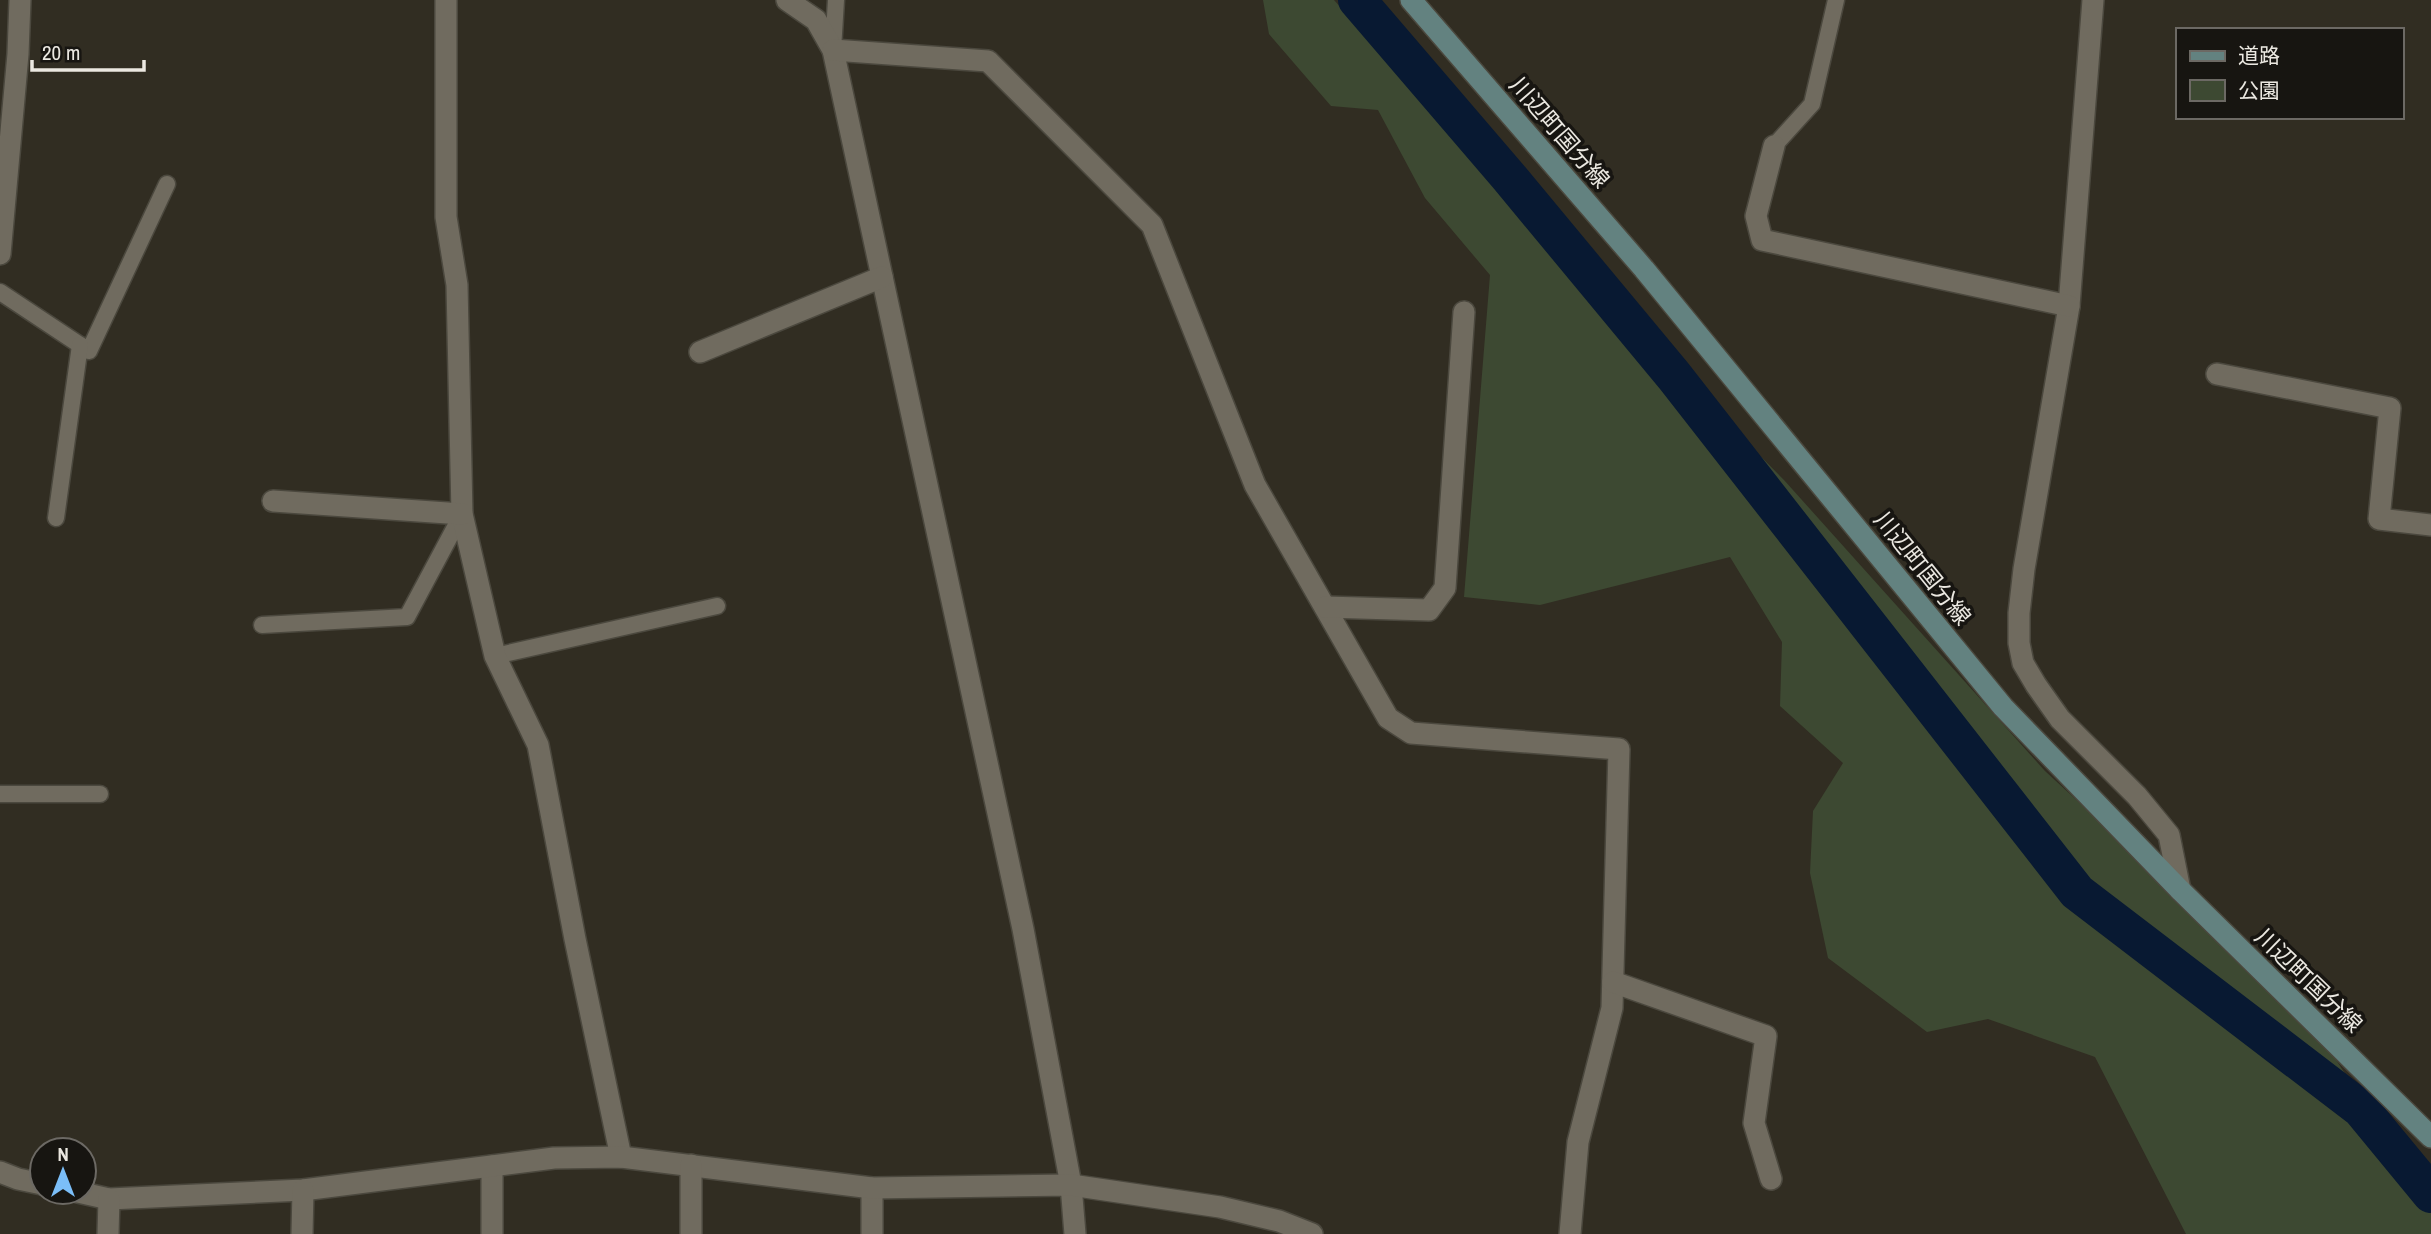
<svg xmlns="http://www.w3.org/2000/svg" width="2431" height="1234" viewBox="0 0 2431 1234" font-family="'Archivo Narrow','Noto Sans JP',sans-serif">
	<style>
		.green { fill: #3d4932 }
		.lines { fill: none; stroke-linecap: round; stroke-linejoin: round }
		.canal { stroke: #081932; stroke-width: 38 }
		.lane-casing { stroke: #4b483e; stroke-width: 19 }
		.street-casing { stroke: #4b483e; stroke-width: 24 }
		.secondary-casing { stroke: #4b483e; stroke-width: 24 }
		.lane { stroke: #706b5f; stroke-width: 16 }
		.street { stroke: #706b5f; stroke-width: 21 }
		.secondary { stroke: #638280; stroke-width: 21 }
		.labels { text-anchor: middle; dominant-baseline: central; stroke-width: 7; stroke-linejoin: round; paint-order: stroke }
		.street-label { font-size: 23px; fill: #ebe8e1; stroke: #171511 }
	</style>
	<rect width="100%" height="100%" fill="#312d22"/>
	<polygon class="green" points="1263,0 1334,0 1562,254 1784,480 2045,771 2302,1007 2431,1207 2431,1234 2186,1234 2095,1057 1988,1019 1927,1032 1828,958 1810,873 1813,811 1843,763 1780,706 1782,642 1730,557 1540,605 1464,597 1490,275 1425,198 1378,110 1331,106 1269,34"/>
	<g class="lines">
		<polyline class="canal" points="1357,0 1508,176 1674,376 2077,892 2361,1109 2431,1194"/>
		<g class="lane-casing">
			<g id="lane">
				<polyline points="833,50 836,0"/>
				<polyline points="1774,146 1812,104 1836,0"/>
				<polyline points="0,292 89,351 167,184"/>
				<polyline points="56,518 80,345"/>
				<polyline points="262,625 407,617 462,514"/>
				<polyline points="495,656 717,606"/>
				<polyline points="0,794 100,794"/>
			</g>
		</g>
		<g class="street-casing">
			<g id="street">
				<polyline points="446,0 446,217 457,285 462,514 495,656 538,745 575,939 621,1157"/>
				<polyline points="787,0 816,20 833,50 1023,929 1071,1185 1075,1234"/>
				<polyline points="2093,0 2069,306 2024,569 2019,613 2019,643 2023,663 2036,685 2060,719 2137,796 2169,835 2180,890"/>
				<polyline points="833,50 988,61 1152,225 1255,485 1388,718 1411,733 1619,749 1612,1008 1578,1142 1570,1234"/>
				<polyline points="1774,146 1756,216 1762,240 2069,306"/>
				<polyline points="0,254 18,54 20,0"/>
				<polyline points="700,352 882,277"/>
				<polyline points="2217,374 2390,408 2379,519 2431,525"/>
				<polyline points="273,501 462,514"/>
				<polyline points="1325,607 1429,610 1445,588 1464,312"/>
				<polyline points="1613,982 1766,1036 1754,1123 1771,1179"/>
				<polyline points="492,1166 492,1234"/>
				<polyline points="0,1172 18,1179 42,1184"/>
				<polyline points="872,1188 872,1234"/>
				<polyline points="78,1192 109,1199 303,1190 554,1158 621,1157 872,1188 1071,1185 1220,1207 1279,1221 1312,1234"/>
				<polyline points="108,1234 109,1199"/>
				<polyline points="302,1234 303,1190"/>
				<polyline points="691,1234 691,1165"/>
			</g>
		</g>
		<g class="secondary-casing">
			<polyline id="secondary" points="1411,0 1644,269 2003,707 2180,890 2431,1137"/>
		</g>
		<use href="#lane" class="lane"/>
		<use href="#street" class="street"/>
		<use href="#secondary" class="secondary"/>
	</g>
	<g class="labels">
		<g class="street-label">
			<text transform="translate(1560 132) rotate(49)">川辺町国分線</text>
			<text transform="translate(1923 568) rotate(51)">川辺町国分線</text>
			<text transform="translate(2309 980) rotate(44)">川辺町国分線</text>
		</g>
	</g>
	<rect x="2176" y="28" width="228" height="91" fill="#171511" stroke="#6c6964" stroke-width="2"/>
	<rect x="2190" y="51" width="35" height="10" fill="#638280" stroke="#6c6964" stroke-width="2"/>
	<text x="2238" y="63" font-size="21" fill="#ebe8e1">道路</text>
	<rect x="2190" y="80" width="35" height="21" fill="#3d4932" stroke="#6c6964" stroke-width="2"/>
	<text x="2238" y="98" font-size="21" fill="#ebe8e1">公園</text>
	<g transform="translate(63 1171)"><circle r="33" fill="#171511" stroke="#6c6964" stroke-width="2"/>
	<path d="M0-5L12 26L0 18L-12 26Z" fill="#7bbef8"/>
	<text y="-10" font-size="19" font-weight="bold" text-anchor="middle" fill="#ebe8e1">N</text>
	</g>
	<path d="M32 60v10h112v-10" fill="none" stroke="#ebe8e1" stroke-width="3.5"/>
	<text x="42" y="60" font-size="21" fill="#ebe8e1" stroke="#171511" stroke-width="5" paint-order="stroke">20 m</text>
</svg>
